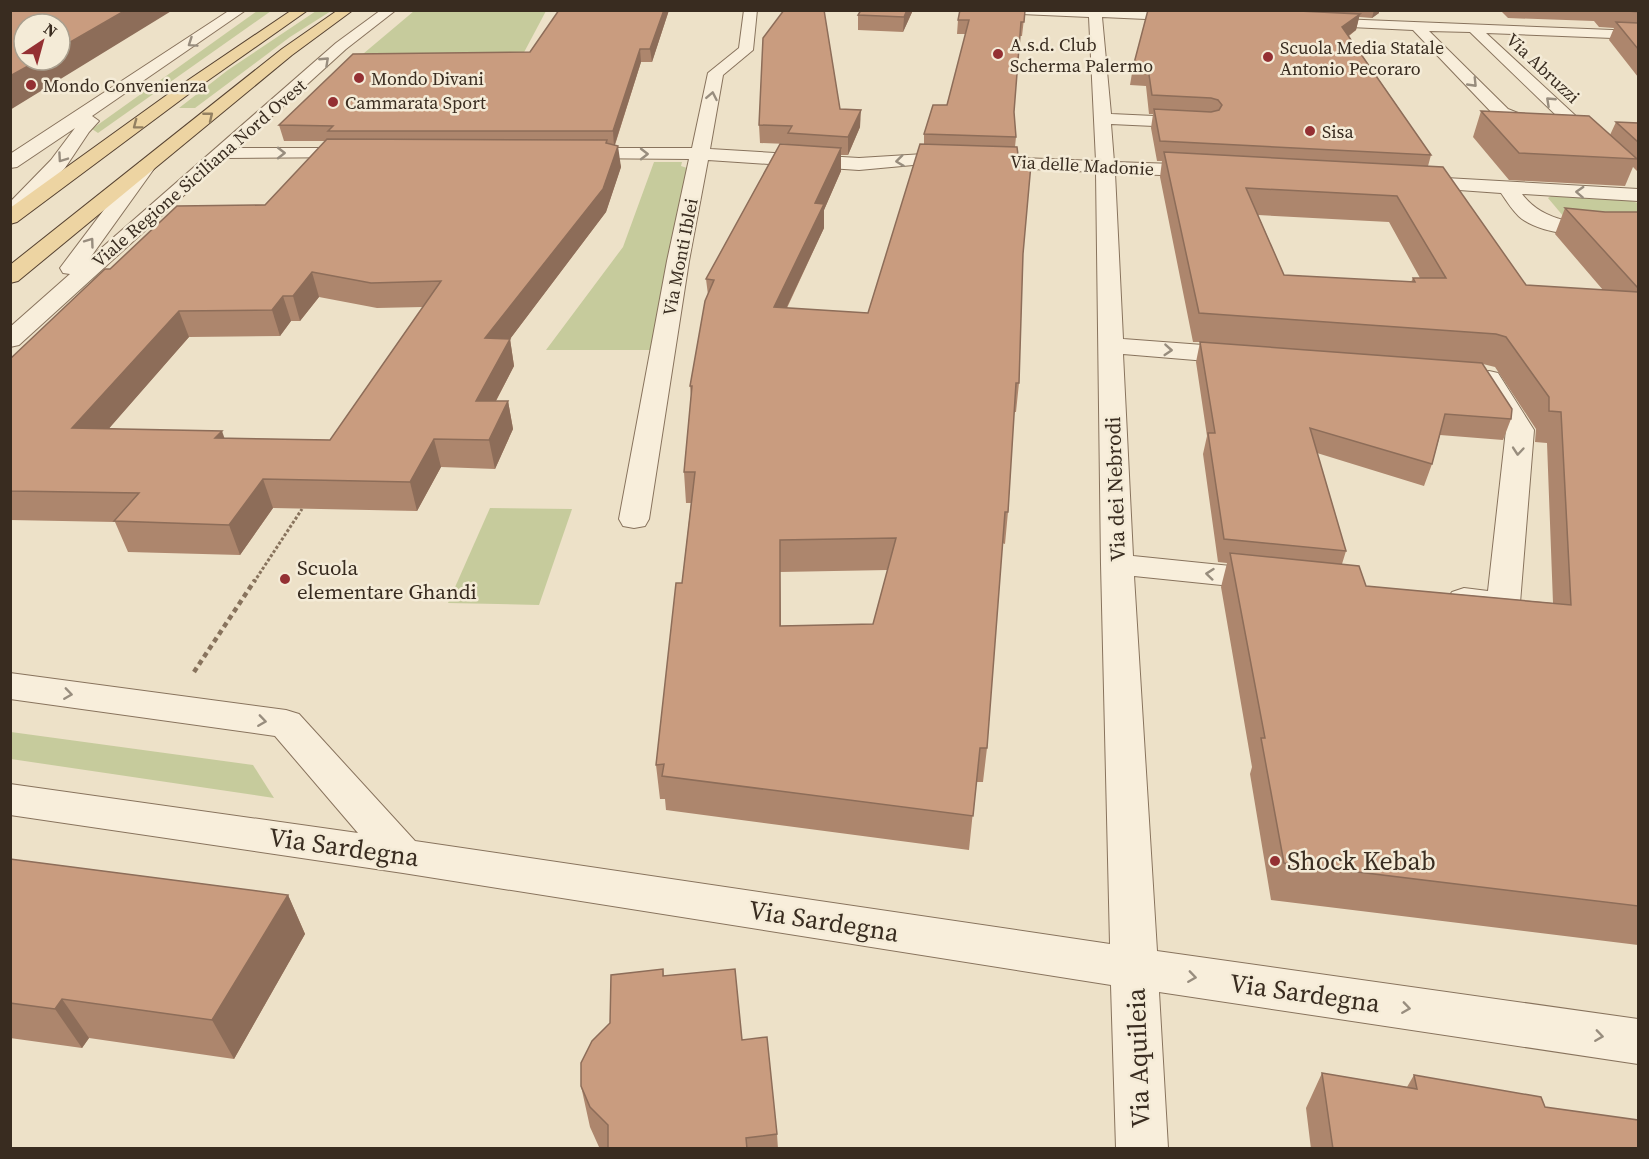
<svg xmlns="http://www.w3.org/2000/svg" width="1649" height="1159" viewBox="0 0 1649 1159" font-family="'Source Serif 4',serif">
	<style>
		.green { fill: #c6cb9c }
		.lines { fill: none; stroke-linecap: round; stroke-linejoin: round }
		.minor-casing { stroke: #88735d; stroke-width: 2 }
		.major-casing { stroke: #564231; stroke-width: 2 }
		.path-far1 { stroke: #88735d; stroke-width: 3; stroke-dasharray: 3 2; stroke-linecap: butt }
		.path { stroke: #88735d; stroke-width: 4.5; stroke-dasharray: 5 4; stroke-linecap: butt }
		.minor { fill: #f8eedb; fill-rule: evenodd }
		.major { fill: #edd4a2; fill-rule: evenodd }
		.wall { fill: #ad866d; fill-rule: evenodd }
		.shaded-wall { fill: #8d6d59 }
		.building { fill: #c99c7f; stroke: #8d6d59; stroke-width: 1.5; fill-rule: evenodd }
		.oneway { stroke: #988d7e }
		.oneway2 { stroke: #938061 }
		.poi-dot { fill: #943033; stroke: #f4ebd7; stroke-width: 2 }
		.labels { text-anchor: middle; dominant-baseline: central; stroke-width: 5; stroke-linejoin: round; paint-order: stroke }
		.far-poi-label { font-size: 18px; fill: #392c20; stroke: #f4ebd7; text-anchor: start }
		.far-street-label { font-size: 18px; fill: #392c20; stroke: #f4ebd7 }
		.street-label { font-size: 21px; fill: #392c20; stroke: #f4ebd7 }
		.poi-label { font-size: 21px; fill: #392c20; stroke: #f4ebd7; text-anchor: start }
		.near-street-label { font-size: 26px; fill: #392c20; stroke: #f4ebd7 }
		.near-poi-label { font-size: 26px; fill: #392c20; stroke: #f4ebd7; text-anchor: start }
	</style>
	<rect width="100%" height="100%" fill="#ede1c8"/>
	<g class="green">
		<polygon points="257,11 271,11 98,133 92,129"/>
		<polygon points="316,11 331,11 290,37 195,108 179,108 228,70"/>
		<polygon points="414,11 546,11 521,58 357,59"/>
		<polygon points="654,162 682,162 681,166 687,168 652,350 546,350 623,247"/>
		<polygon points="1551,196 1631,201 1638,203 1638,224 1564,217 1548,198"/>
		<polygon points="490,508 572,509 539,605 448,603"/>
		<polygon points="11,732 253,765 274,798 11,759"/>
	</g>
	<g class="lines">
		<g class="minor-casing">
			<g id="minor">
				<polygon points="230,10 246,10 92,116 99,121 89,132 65,168 17,218 10,220 10,202 51,160 75,128 17,167 10,168 10,154"/>
				<polygon points="381,10 396,10 346,49 237,148 360,148 366,149 369,153 366,157 225,158 19,345 10,347 10,327 70,274 63,273 60,268 140,162 154,162 156,166 90,258 336,43"/>
				<polygon points="744,10 757,10 753,50 723,75 710,149 859,158 924,154 1096,161 1089,17 1021,14 1015,10 1129,10 1195,14 1197,17 1195,20 1190,21 1102,17 1111,114 1197,118 1203,119 1206,123 1203,127 1197,128 1111,124 1114,162 1205,165 1212,167 1214,171 1212,175 1205,177 1115,173 1123,339 1243,348 1252,351 1256,356 1252,361 1243,364 1123,354 1133,556 1270,570 1282,573 1287,580 1282,587 1270,590 1134,576 1157,951 1638,1019 1638,1064 1159,992 1168,1148 1116,1148 1111,985 403,873 10,815 10,784 358,833 275,736 10,699 10,673 286,710 299,714 415,841 1110,944 1101,564 1096,172 924,164 859,170 708,160 689,261 649,519 645,526 634,528 623,526 619,519 667,261 689,159 574,158 568,157 565,153 568,149 574,148 692,148 708,73 739,48"/>
				<polygon points="1314,18 1638,31 1638,39 1486,33 1604,142 1607,146 1604,150 1592,150 1470,32 1429,31 1508,109 1523,115 1551,119 1554,123 1551,127 1520,125 1496,117 1413,30 1309,25 1307,22 1309,19"/>
				<path d="M1410,176L1638,189V201L1522,194C1549,230 1598,223 1638,224V236C1605,236 1550,239 1522,219C1513,212 1507,201 1501,193L1403,186L1400,182L1403,178Z"/>
				<polygon points="1489,371 1498,373 1534,430 1520,603 1515,611 1503,614 1452,606 1447,599 1452,592 1464,588 1488,591 1506,430 1476,379 1480,373"/>
			</g>
		</g>
		<g class="major-casing">
			<g id="major">
				<polygon points="292,10 308,10 190,93 17,222 10,224 10,208 178,87"/>
				<polygon points="338,10 353,10 292,55 18,281 10,283 10,265 282,49"/>
			</g>
		</g>
		<polyline class="path-far1" points="254,582 302,509"/>
		<polyline class="path" points="194,672 255,580"/>
		<use href="#minor" class="minor"/>
		<use href="#major" class="major"/>
	</g>
	<g class="wall">
		<path d="M669,10L652,62H641L615,145L621,167L606,212L510,339L514,366L496,401H508L513,429L495,469L441,467L417,511L273,508L240,555L128,552L115,522L10,520V359L110,269L265,205L326,141H284L279,125L530,52ZM319,297L377,308L423,307L330,440L224,438L109,428L189,337L280,336L291,321H300Z"/>
		<polygon points="913,10 903,32 858,30 858,15"/>
		<path d="M1025,10L1022,36H1019L1014,112L1016,137L1015,147L1023,254L1019,383L1016,412H1014L1008,512L1005,544L1002,543L987,748L983,782H976L969,850L666,810L665,799H660L656,765L682,583L691,503H686L684,472L691,396L690,386L708,295L706,279L788,145V144L760,143L759,125L840,109L860,127L848,155H841V171L824,210V228L787,308L868,313L924,144V134L947,105L966,34H957L958,20ZM888,570L873,624L781,626L780,572Z"/>
		<path d="M1148,10H1379V13L1372,18L1359,17L1356,30L1349,36L1431,155L1428,166L1526,285L1603,290L1555,234L1565,208L1605,212H1638V945L1271,900L1250,774L1252,767L1221,587L1227,563L1218,562L1203,454L1207,436L1196,362L1200,342H1193L1160,177L1162,161H1157L1151,128L1153,114H1149L1146,86L1130,85L1133,67ZM1258,215L1389,222L1420,278H1413L1411,282L1284,275ZM1483,364L1495,367L1536,429L1535,442L1547,443L1553,603L1366,586L1342,564L1346,551L1317,453L1424,486L1432,464L1440,435L1503,440L1511,419Z"/>
		<polygon points="1500,10 1638,10 1638,77 1609,40 1614,28 1599,27 1594,21 1508,18"/>
		<polygon points="1481,111 1610,135 1616,122 1638,123 1638,172 1633,167 1625,186 1509,180 1473,137"/>
		<polygon points="10,859 288,895 305,934 234,1059 89,1038 82,1048 10,1038"/>
		<polygon points="663,969 664,976 742,1040 777,1134 778,1149 601,1149 599,1147 590,1127 581,1086"/>
		<polygon points="1322,1073 1407,1087 1414,1075 1545,1107 1638,1149 1311,1149 1306,1108"/>
	</g>
	<g class="shaded-wall">
		<polygon points="126,10 173,10 10,110 10,76 39,60 60,60 60,48"/>
		<polygon points="664,10 669,10 652,62 650,49"/>
		<polygon points="907,10 913,10 903,32 904,17"/>
		<polygon points="1374,10 1379,10 1379,13 1372,18"/>
		<polygon points="1360,14 1356,30 1338,43 1342,27"/>
		<polygon points="640,49 641,62 614,147 613,131"/>
		<polygon points="861,110 860,127 848,155 848,137"/>
		<polygon points="618,146 621,167 606,212 510,339 514,366 481,429 476,401 485,338"/>
		<polygon points="841,148 841,171 824,210 824,228 774,334 774,307 815,203"/>
		<polygon points="312,272 319,297 300,321 293,296"/>
		<polygon points="283,296 291,321 280,336 272,310"/>
		<polygon points="179,311 189,337 85,456 72,428"/>
		<polygon points="508,401 513,429 495,469 489,440"/>
		<polygon points="222,431 232,460 215,438"/>
		<polygon points="434,439 441,467 417,511 410,482"/>
		<polygon points="263,479 273,508 240,555 229,525"/>
		<polygon points="780,540 780,572 781,659 780,626"/>
		<polygon points="288,895 305,934 234,1059 212,1020"/>
		<polygon points="62,999 89,1038 82,1048 55,1009"/>
	</g>
	<g class="building">
		<polygon points="10,10 126,10 60,48 60,24 24,24 24,60 39,60 10,76"/>
		<polygon points="559,10 664,10 650,49 640,49 613,131 328,131 333,126 279,125 353,54 530,52"/>
		<polygon points="784,10 824,10 840,109 861,110 848,137 788,133 792,126 759,125 763,38"/>
		<polygon points="861,10 907,10 904,17 858,15"/>
		<polygon points="960,10 1025,10 1024,22 1021,22 1014,112 1016,137 924,134 933,105 947,105 969,20 958,20"/>
		<polygon points="1148,10 1278,10 1360,14 1342,27 1431,155 1160,141 1154,109 1211,112 1219,110 1222,105 1218,100 1211,98 1152,95 1148,68 1133,67"/>
		<polygon points="1616,10 1638,10 1638,12"/>
		<polygon points="1616,22 1638,23 1638,49"/>
		<polygon points="1481,111 1589,116 1637,159 1519,153"/>
		<polygon points="1616,122 1638,123 1638,142"/>
		<path d="M327,139L607,140L606,143L618,146L603,189L485,338L510,339L476,401H508L489,440L434,439L410,482L263,479L229,525L114,521L139,493L10,491V359L105,269H110L177,206L265,205ZM312,272L371,283L441,281L330,440L215,438L222,431L72,428L179,311L272,310L283,296H293Z"/>
		<path d="M780,144L841,148L815,203L824,204L774,307L868,313L920,144L1017,147L1019,163L1031,164L1023,254L1019,383H1016L1008,512H1005L987,748H980L973,816L662,776L664,764L656,765L676,583H682L695,472H684L692,386H690L705,301L714,280L706,279ZM896,538L873,624L780,626V540Z"/>
		<path d="M1164,152L1443,167L1526,285L1638,292V906L1284,863L1261,738H1265L1230,553L1359,566L1366,586L1571,605L1561,412L1549,411V397L1506,337L1496,334L1199,313ZM1246,188L1397,196L1446,278H1413L1415,282L1284,275Z"/>
		<polygon points="1565,208 1605,212 1638,212 1638,288"/>
		<polygon points="1200,342 1482,363 1512,409 1511,419 1445,414 1432,464 1310,428 1346,551 1224,539 1208,433 1215,433"/>
		<polygon points="10,859 288,895 212,1020 62,999 55,1009 10,1003"/>
		<polygon points="663,969 663,976 735,969 742,1040 767,1037 777,1134 746,1138 747,1149 608,1149 608,1125 590,1107 581,1086 581,1063 592,1041 610,1023 611,975"/>
		<polygon points="1322,1073 1417,1089 1414,1075 1541,1097 1545,1107 1638,1120 1638,1149 1333,1149"/>
	</g>
	<defs><path id="oneway-chevron" d="M-2-3.5L2.5 0L-2 3.5" fill="none" stroke-width="1.6" stroke-linecap="round" stroke-linejoin="round" transform="scale(1.5)"/></defs>
	<g class="oneway">
		<use href="#oneway-chevron" transform="translate(192 43) rotate(146)"/>
		<use href="#oneway-chevron" transform="translate(325 61) rotate(-43)"/>
		<use href="#oneway-chevron" transform="translate(1473 83) rotate(46)"/>
		<use href="#oneway-chevron" transform="translate(712 96) rotate(-79)"/>
		<use href="#oneway-chevron" transform="translate(1550 101) rotate(-137)"/>
		<use href="#oneway-chevron" transform="translate(281 153)"/>
		<use href="#oneway-chevron" transform="translate(644 154)"/>
		<use href="#oneway-chevron" transform="translate(62 158) rotate(125)"/>
		<use href="#oneway-chevron" transform="translate(900 161) rotate(173)"/>
		<use href="#oneway-chevron" transform="translate(1580 192) rotate(-177)"/>
		<use href="#oneway-chevron" transform="translate(90 242) rotate(-54)"/>
		<use href="#oneway-chevron" transform="translate(1168 350) rotate(4)"/>
		<use href="#oneway-chevron" transform="translate(1518 451) rotate(95)"/>
		<use href="#oneway-chevron" transform="translate(1210 574) rotate(-174)"/>
		<use href="#oneway-chevron" transform="translate(68 694) rotate(8)"/>
		<use href="#oneway-chevron" transform="translate(262 721) rotate(8)"/>
		<use href="#oneway-chevron" transform="translate(1192 977) rotate(8)"/>
		<use href="#oneway-chevron" transform="translate(1406 1008) rotate(8)"/>
		<use href="#oneway-chevron" transform="translate(1599 1036) rotate(8)"/>
	</g>
	<g class="oneway2">
		<use href="#oneway-chevron" transform="translate(209 116) rotate(-39)"/>
		<use href="#oneway-chevron" transform="translate(137 125) rotate(143)"/>
	</g>
	<g class="poi-dot">
		<circle cx="998" cy="54" r="6"/>
		<circle cx="1268" cy="57" r="6"/>
		<circle cx="359" cy="78" r="6"/>
		<circle cx="31" cy="85" r="6"/>
		<circle cx="333" cy="102" r="6"/>
		<circle cx="1310" cy="131" r="6"/>
		<circle cx="285" cy="579" r="6"/>
		<circle cx="1275" cy="861" r="6"/>
	</g>
	<g class="labels">
		<g class="far-poi-label">
			<text x="1010" y="44">A.s.d. Club<tspan x="1010" dy="21">Scherma Palermo</tspan></text>
			<text x="1280" y="47">Scuola Media Statale<tspan x="1280" dy="21">Antonio Pecoraro</tspan></text>
			<text x="371" y="78">Mondo Divani</text>
			<text x="43" y="85">Mondo Convenienza</text>
			<text x="345" y="102">Cammarata Sport</text>
			<text x="1322" y="131">Sisa</text>
		</g>
		<g class="far-street-label">
			<text transform="translate(1543 68) rotate(43)">Via Abruzzi</text>
			<text transform="translate(1082 165) rotate(3)">Via delle Madonie</text>
			<text transform="translate(199 173) rotate(-41)">Viale Regione Siciliana Nord Ovest</text>
			<text transform="translate(680 257) rotate(-79)">Via Monti Iblei</text>
		</g>
		<g class="street-label">
			<text transform="translate(1115 489) rotate(-92)">Via dei Nebrodi</text>
		</g>
		<g class="poi-label">
			<text x="297" y="567">Scuola<tspan x="297" dy="24">elementare Ghandi</tspan></text>
		</g>
		<g class="near-street-label">
			<text transform="translate(344 847) rotate(8)">Via Sardegna</text>
			<text transform="translate(824 921) rotate(9)">Via Sardegna</text>
			<text transform="translate(1305 993) rotate(8)">Via Sardegna</text>
			<text transform="translate(1138 1058) rotate(-92)">Via Aquileia</text>
		</g>
		<g class="near-poi-label">
			<text x="1287" y="861">Shock Kebab</text>
		</g>
	</g>
	<rect width="1649" height="1159" fill="none" stroke="#392c20" stroke-width="24"/>
	<g transform="translate(42 42) rotate(36)"><circle r="28" fill="#f4ebd7" stroke="#a99f8e" stroke-width="1.5"/>
	<path d="M0-4.5L10 22L0 15L-10 22Z" fill="#943033"/>
	<text y="-9" font-size="16" font-weight="bold" text-anchor="middle" fill="#392c20">N</text>
	</g>
</svg>
